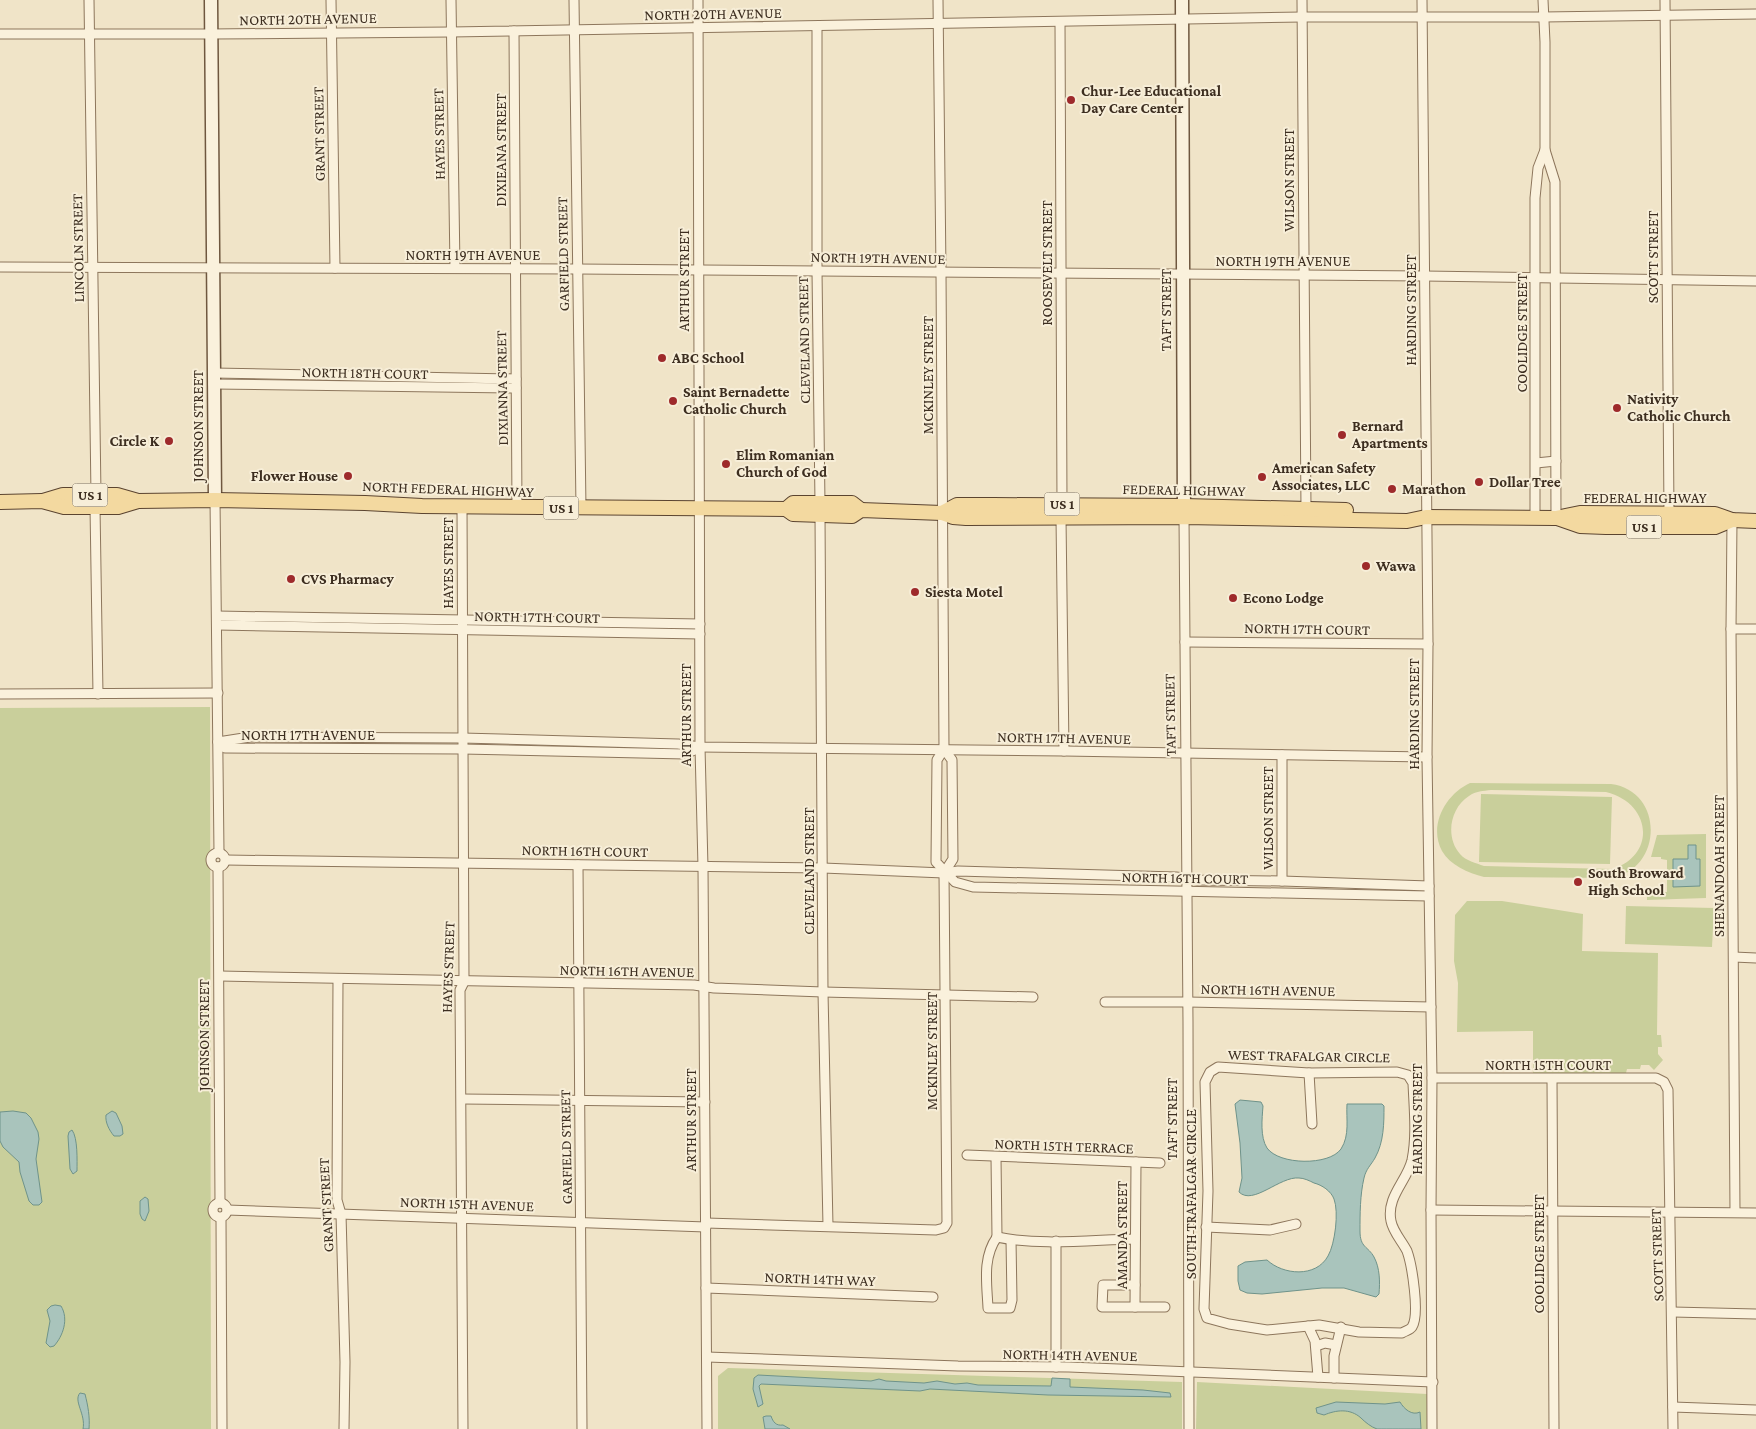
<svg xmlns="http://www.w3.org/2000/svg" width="1756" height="1429" viewBox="0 0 1756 1429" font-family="'Crimson Pro',serif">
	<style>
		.green { fill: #c9cf9b; fill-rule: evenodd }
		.water { fill: #a9c4bc; stroke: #6f938a }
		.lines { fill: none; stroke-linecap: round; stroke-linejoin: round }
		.street-casing { stroke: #8d765c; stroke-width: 11 }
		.secondary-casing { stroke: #6f573f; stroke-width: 15 }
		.primary-casing { stroke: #5b4430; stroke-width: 16 }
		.street { stroke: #faf1dc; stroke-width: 9 }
		.secondary { stroke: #faf1dc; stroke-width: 12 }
		.primary { stroke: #f3d9a0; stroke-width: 14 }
		.poi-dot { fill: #9e2a2b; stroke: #f7eed8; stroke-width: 2 }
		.labels { text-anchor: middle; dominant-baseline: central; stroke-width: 4; stroke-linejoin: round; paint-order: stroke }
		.shield { fill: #f7eed8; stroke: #756857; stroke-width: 1 }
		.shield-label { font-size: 14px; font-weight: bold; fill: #3d2e20 }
		.street-label { font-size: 15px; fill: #3d2e20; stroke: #f7eed8 }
		.poi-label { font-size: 15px; font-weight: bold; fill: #3d2e20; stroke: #f7eed8; text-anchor: start }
	</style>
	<rect width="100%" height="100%" fill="#f0e4c8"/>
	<g class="green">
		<polygon points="210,707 211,1429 0,1429 0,708"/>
		<path d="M1470,783L1611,784C1665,791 1663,870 1611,878L1484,877C1468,873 1450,865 1442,851C1428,825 1446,794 1470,783ZM1491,790L1606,792C1651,803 1657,854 1613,869L1484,866C1476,863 1466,861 1460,854C1445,837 1450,808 1469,796C1476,791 1483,791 1491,790Z"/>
		<polygon points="1481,794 1612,797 1610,864 1479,862"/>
		<polygon points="1706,834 1706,898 1647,900 1647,893 1667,892 1667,860 1661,859 1661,857 1651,857 1657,835"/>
		<polygon points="1467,901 1502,901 1583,914 1582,951 1658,953 1657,1035 1661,1035 1662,1047 1658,1047 1658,1054 1663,1060 1654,1070 1649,1065 1641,1065 1640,1069 1627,1069 1626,1073 1533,1074 1533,1031 1457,1032 1458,983 1454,961 1455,915"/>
		<polygon points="1626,906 1714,908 1712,947 1625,944"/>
		<polygon points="728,1368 1182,1382 1182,1429 718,1429 718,1376"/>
		<polygon points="1197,1382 1427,1394 1427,1429 1196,1429"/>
	</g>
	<g class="water">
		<polygon points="1688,845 1696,845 1696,859 1700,859 1700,886 1673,887 1673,859 1688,859"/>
		<path d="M1240,1100L1261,1102L1263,1106C1262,1119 1260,1137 1267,1148C1279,1165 1329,1166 1341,1149C1350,1135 1346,1119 1347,1104H1382L1384,1106C1384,1123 1384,1142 1375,1158C1371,1165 1366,1169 1364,1178C1360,1195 1360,1214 1360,1231C1360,1248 1368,1246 1374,1257C1380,1268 1380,1282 1379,1294L1376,1297L1344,1288H1322L1262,1294L1247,1293L1240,1290L1238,1281V1266L1245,1262L1267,1260C1283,1275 1316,1278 1328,1256C1335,1244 1339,1212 1334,1199C1331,1191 1322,1185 1314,1183C1310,1181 1304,1178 1299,1178C1280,1176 1253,1206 1239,1192L1242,1178L1240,1143L1235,1104Z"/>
		<polygon points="13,1111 26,1113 31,1118 38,1132 39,1139 36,1159 42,1202 39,1205 33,1205 29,1201 20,1172 19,1162 3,1147 0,1141 0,1112"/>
		<path d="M112,1111L116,1113L122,1126L123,1134L120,1136H114C109,1130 105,1122 106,1115Z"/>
		<path d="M72,1130C78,1138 77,1161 77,1171L73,1174L70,1169L68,1136L69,1132Z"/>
		<polygon points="145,1197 148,1199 149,1211 145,1221 142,1219 140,1214 140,1201"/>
		<path d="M55,1305L61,1306C69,1319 63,1336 54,1346L50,1347L46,1343L50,1321L47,1310L51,1306Z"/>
		<polygon points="758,1375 871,1381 879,1379 886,1381 924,1383 937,1381 955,1384 967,1383 978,1385 1051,1386 1052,1378 1070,1379 1070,1387 1143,1390 1170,1393 1171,1397 1048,1395 930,1389 920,1391 761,1384 759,1386 763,1404 758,1407 753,1389 754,1378"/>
		<path d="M80,1393L85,1394C88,1406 90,1417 89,1429H83C86,1414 73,1401 80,1393Z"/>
		<path d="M1336,1402L1385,1404L1400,1402C1404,1409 1412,1416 1420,1412L1421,1429C1410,1429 1387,1429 1377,1429C1371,1427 1365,1422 1361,1418C1350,1408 1336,1410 1324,1415L1317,1413L1316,1408Z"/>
		<path d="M766,1416H771C773,1422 776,1426 783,1425L790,1429H765L763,1417Z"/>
	</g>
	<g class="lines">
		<g class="street-casing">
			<g id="street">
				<polyline points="89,0 96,495"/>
				<polyline points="331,0 335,268"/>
				<polyline points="451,0 455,268"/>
				<polyline points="574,0 581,508"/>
				<polyline points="698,0 700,747 703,867 707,1429"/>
				<polyline points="938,0 941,272 944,749 937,760 936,862 955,882 973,887 1429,896"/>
				<polyline points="1302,0 1306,509"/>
				<polyline points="1422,0 1428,644 1427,757 1432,1078 1431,1210 1432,1429"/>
				<polyline points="1543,0 1545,42 1545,150 1555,182 1556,518"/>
				<polyline points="1665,0 1669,514"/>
				<polyline points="1060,22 1062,504"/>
				<polyline points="817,27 817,271 820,503"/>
				<polyline points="514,31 517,507"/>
				<polyline points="0,34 211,34 451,32 1302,17 1543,17 1756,14"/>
				<polyline points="0,267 577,269 1424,276 1756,281"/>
				<polyline points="213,373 516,379"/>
				<polyline points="213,384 516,388"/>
				<polyline points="1536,463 1556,461"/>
				<polyline points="215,500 219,852"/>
				<polyline points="462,506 464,982 460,990 463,1429"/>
				<polyline points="95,507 98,694"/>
				<polyline points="820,515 823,992 828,1226"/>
				<polyline points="1184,517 1188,1022 1189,1429"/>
				<polyline points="1061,518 1064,751"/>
				<polyline points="1535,518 1535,198 1538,168 1545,150"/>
				<polyline points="1732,520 1731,629 1735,1212"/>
				<polyline points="217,616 700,624"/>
				<polyline points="217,625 700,634"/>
				<polyline points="1731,629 1756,629"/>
				<polyline points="1185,642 1428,644"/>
				<polyline points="0,694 218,693"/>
				<polyline points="218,742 250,737 462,738 678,744 700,747 1064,751 1427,757"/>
				<polyline points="218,742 225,748 462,749 685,754 699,748"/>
				<polyline points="1282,755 1282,881"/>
				<circle cx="218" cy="860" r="7"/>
				<polyline points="226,860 823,868 944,873 958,871 1176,877 1198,880 1282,881 1429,886"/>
				<polyline points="578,865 582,1429"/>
				<polyline points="218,867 220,1203"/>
				<polyline points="1734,957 1756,958"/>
				<polyline points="220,976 694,985 714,988 823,992 1033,997"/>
				<polyline points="338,979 337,1200 341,1214 345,1362 344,1429"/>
				<polyline points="1105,1002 1188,1002 1431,1007"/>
				<path d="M1218,1067L1309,1073L1397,1072L1408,1075L1413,1083C1414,1108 1417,1135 1412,1160C1407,1181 1386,1197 1391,1221C1393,1232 1402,1241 1407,1251C1412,1265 1420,1315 1412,1327C1410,1330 1405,1331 1402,1333L1359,1332L1319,1325L1267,1330L1229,1324L1207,1318L1204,1309L1208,1191L1205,1082L1210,1072Z"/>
				<polyline points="1309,1073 1312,1124"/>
				<polyline points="1432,1078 1656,1078 1664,1082 1668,1090 1673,1429"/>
				<polyline points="1552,1079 1554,1429"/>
				<polyline points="462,1099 705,1102"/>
				<polyline points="967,1155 1160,1163"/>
				<polyline points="996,1157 997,1237"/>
				<circle cx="220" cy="1210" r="7"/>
				<polyline points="227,1210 706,1227"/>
				<polyline points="1431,1210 1756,1213"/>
				<polyline points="221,1218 222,1429"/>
				<polyline points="706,1223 936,1230 944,1228 947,1223 944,873 953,859 952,760 944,749"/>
				<polyline points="1206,1227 1270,1230 1296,1224"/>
				<path d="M997,1237C982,1258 987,1284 988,1308H1010L1012,1300L1011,1240"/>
				<path d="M997,1237C1041,1246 1090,1240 1135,1239"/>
				<polyline points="1056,1241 1056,1367"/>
				<polyline points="1135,1285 1103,1285 1102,1307 1165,1307"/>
				<polyline points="706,1288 933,1297"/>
				<polyline points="1135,1307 1136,1162"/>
				<polyline points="1673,1312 1756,1314"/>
				<polyline points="1308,1326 1315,1341 1318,1377"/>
				<polyline points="1316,1346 1325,1343 1336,1345"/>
				<polyline points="707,1357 958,1366 1069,1367 1433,1382"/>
				<polyline points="1334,1378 1334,1356 1341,1327"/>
				<polyline points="1673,1407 1756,1410"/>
			</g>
		</g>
		<g class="secondary-casing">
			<g id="secondary">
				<polyline points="211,0 215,500"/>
				<polyline points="1182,0 1184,515"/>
			</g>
		</g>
		<g class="primary-casing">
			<g id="primary">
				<polyline points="43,501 63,495 117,495 138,501"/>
				<polyline points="0,502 42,501 64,507 118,507 138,501 215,500 365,503 422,506 786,509"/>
				<polyline points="786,509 793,514 852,516 861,510 942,513 953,517 966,518 1184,517 1407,521 1426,517 1556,518 1580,513 1715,514 1732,520 1756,521"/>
				<polyline points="786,509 793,503 852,503 861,510"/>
				<polyline points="942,513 957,505 993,505 1184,506 1346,510"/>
				<polyline points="1557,518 1580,526 1606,527 1715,527 1732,520"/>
			</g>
		</g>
		<use href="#street" class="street"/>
		<use href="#secondary" class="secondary"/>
		<use href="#primary" class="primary"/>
	</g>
	<g class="poi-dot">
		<circle cx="1071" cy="100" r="5"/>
		<circle cx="662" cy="358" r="5"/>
		<circle cx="673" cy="401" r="5"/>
		<circle cx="1617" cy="408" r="5"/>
		<circle cx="1342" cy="435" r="5"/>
		<circle cx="169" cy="441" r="5"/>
		<circle cx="726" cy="464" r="5"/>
		<circle cx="348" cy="476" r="5"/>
		<circle cx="1262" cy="477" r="5"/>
		<circle cx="1479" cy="482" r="5"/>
		<circle cx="1392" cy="489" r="5"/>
		<circle cx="1366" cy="566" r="5"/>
		<circle cx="291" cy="579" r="5"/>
		<circle cx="915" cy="592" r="5"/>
		<circle cx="1233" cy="598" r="5"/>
		<circle cx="1578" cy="882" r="5"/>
	</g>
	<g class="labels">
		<g class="shield">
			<rect x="72.5" y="483.5" width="35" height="23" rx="4"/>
			<rect x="1044.5" y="492.5" width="35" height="23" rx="4"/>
			<rect x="543.5" y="496.5" width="35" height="23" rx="4"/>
			<rect x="1626.5" y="515.5" width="35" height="23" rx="4"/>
		</g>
		<g class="shield-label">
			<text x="90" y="495">US 1</text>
			<text x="1062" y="504">US 1</text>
			<text x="561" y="508">US 1</text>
			<text x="1644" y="527">US 1</text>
		</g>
		<g class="street-label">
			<text transform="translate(713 14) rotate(-1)">NORTH 20TH AVENUE</text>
			<text transform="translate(308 19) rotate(-1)">NORTH 20TH AVENUE</text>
			<text transform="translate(319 134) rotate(-91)">GRANT STREET</text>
			<text transform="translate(439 134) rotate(-91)">HAYES STREET</text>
			<text transform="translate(501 150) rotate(-90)">DIXIEANA STREET</text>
			<text transform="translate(1289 180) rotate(-90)">WILSON STREET</text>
			<text transform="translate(78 248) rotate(-91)">LINCOLN STREET</text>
			<text transform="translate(563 254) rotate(-91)">GARFIELD STREET</text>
			<text x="473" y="255">NORTH 19TH AVENUE</text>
			<text transform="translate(1653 257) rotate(-90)">SCOTT STREET</text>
			<text transform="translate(878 258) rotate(1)">NORTH 19TH AVENUE</text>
			<text x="1283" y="261">NORTH 19TH AVENUE</text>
			<text transform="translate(1047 263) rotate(-90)">ROOSEVELT STREET</text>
			<text transform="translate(684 280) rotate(-90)">ARTHUR STREET</text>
			<text transform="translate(1166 310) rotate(-90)">TAFT STREET</text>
			<text transform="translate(1411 310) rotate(-90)">HARDING STREET</text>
			<text transform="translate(1522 333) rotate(-90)">COOLIDGE STREET</text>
			<text transform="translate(804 340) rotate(-91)">CLEVELAND STREET</text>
			<text transform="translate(365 373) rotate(1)">NORTH 18TH COURT</text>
			<text transform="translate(928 375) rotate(-90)">MCKINLEY STREET</text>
			<text transform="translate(502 388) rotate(-91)">DIXIANNA STREET</text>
			<text transform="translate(198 426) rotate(-90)">JOHNSON STREET</text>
			<text transform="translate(448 489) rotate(2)">NORTH FEDERAL HIGHWAY</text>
			<text transform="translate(1184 490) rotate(1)">FEDERAL HIGHWAY</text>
			<text x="1645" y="498">FEDERAL HIGHWAY</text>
			<text transform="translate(448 563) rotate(-90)">HAYES STREET</text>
			<text transform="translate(537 617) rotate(1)">NORTH 17TH COURT</text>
			<text transform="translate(1307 629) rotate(1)">NORTH 17TH COURT</text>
			<text transform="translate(1414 714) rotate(-90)">HARDING STREET</text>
			<text transform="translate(686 715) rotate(-90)">ARTHUR STREET</text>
			<text transform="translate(1170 715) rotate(-91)">TAFT STREET</text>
			<text x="308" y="735">NORTH 17TH AVENUE</text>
			<text transform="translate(1064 738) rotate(1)">NORTH 17TH AVENUE</text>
			<text transform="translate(1268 818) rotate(-90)">WILSON STREET</text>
			<text transform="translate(585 851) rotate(1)">NORTH 16TH COURT</text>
			<text transform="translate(1719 866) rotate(-90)">SHENANDOAH STREET</text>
			<text transform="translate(809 871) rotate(-90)">CLEVELAND STREET</text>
			<text transform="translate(1185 878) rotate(1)">NORTH 16TH COURT</text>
			<text transform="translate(448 967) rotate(-88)">HAYES STREET</text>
			<text transform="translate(627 971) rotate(1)">NORTH 16TH AVENUE</text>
			<text transform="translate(1268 990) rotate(1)">NORTH 16TH AVENUE</text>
			<text transform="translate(204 1035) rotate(-90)">JOHNSON STREET</text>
			<text transform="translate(932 1051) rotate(-90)">MCKINLEY STREET</text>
			<text transform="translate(1309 1056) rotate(1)">WEST TRAFALGAR CIRCLE</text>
			<text x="1548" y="1065">NORTH 15TH COURT</text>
			<text transform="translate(1172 1119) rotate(-90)">TAFT STREET</text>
			<text transform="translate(1417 1119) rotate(-90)">HARDING STREET</text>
			<text transform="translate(691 1120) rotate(-90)">ARTHUR STREET</text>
			<text transform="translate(1064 1146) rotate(2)">NORTH 15TH TERRACE</text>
			<text transform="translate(566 1147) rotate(-91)">GARFIELD STREET</text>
			<text transform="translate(1191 1194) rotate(-90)">SOUTH TRAFALGAR CIRCLE</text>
			<text transform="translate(467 1204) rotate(2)">NORTH 15TH AVENUE</text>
			<text transform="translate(326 1205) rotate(-93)">GRANT STREET</text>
			<text transform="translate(1122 1235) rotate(-90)">AMANDA STREET</text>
			<text transform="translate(1539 1254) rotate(-90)">COOLIDGE STREET</text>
			<text transform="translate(1657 1255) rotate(-92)">SCOTT STREET</text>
			<text transform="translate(820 1279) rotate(2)">NORTH 14TH WAY</text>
			<text transform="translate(1070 1355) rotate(1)">NORTH 14TH AVENUE</text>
		</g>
		<g class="poi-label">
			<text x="1081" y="91">Chur-Lee Educational<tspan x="1081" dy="17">Day Care Center</tspan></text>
			<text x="672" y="358">ABC School</text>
			<text x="683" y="392">Saint Bernadette<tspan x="683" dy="17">Catholic Church</tspan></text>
			<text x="1627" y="399">Nativity<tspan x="1627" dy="17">Catholic Church</tspan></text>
			<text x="1352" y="426">Bernard<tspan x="1352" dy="17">Apartments</tspan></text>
			<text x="159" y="441" text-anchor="end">Circle K</text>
			<text x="736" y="455">Elim Romanian<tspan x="736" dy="17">Church of God</tspan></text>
			<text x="1272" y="468">American Safety<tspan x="1272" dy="17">Associates, LLC</tspan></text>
			<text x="338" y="476" text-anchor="end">Flower House</text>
			<text x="1489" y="482">Dollar Tree</text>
			<text x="1402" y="489">Marathon</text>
			<text x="1376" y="566">Wawa</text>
			<text x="301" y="579">CVS Pharmacy</text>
			<text x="925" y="592">Siesta Motel</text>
			<text x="1243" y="598">Econo Lodge</text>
			<text x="1588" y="873">South Broward<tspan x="1588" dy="17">High School</tspan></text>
		</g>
	</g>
</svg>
